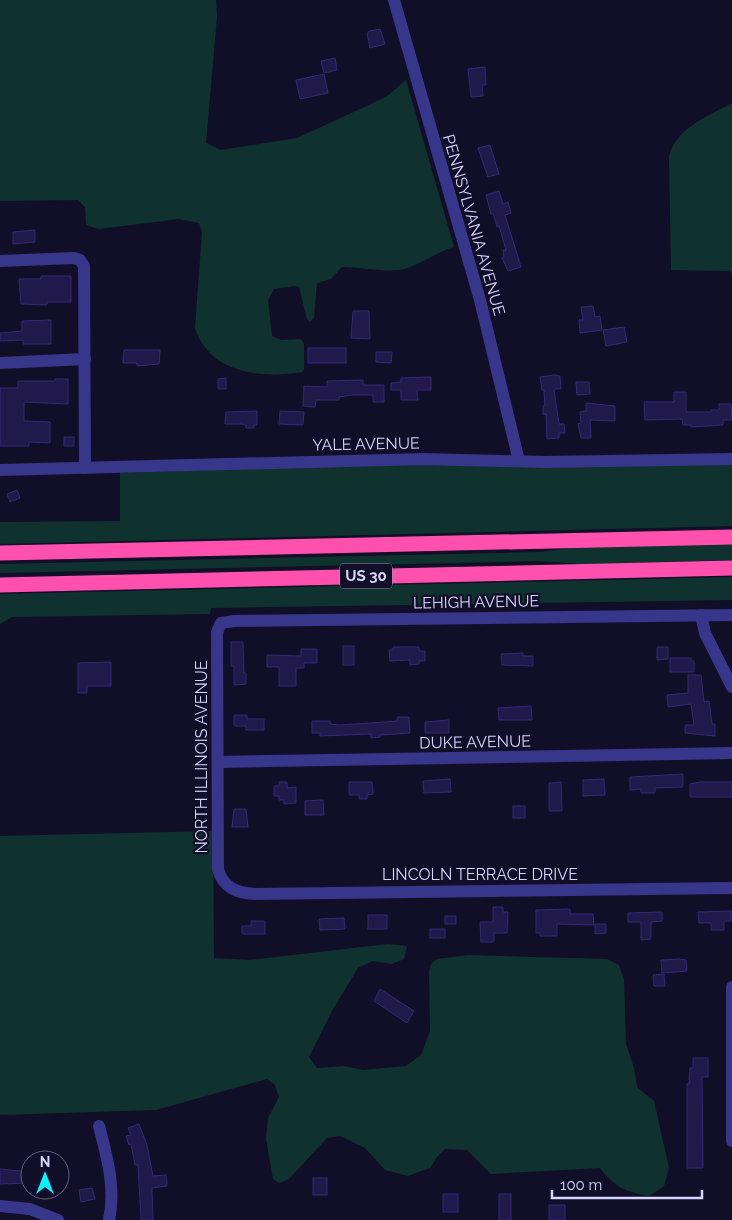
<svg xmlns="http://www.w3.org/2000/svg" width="732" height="1220" viewBox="0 0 732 1220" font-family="Raleway,sans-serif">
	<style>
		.green { fill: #10322f }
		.building { fill: #20194a; stroke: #342978 }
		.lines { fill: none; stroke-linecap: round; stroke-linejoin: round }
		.minor { stroke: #36378a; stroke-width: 12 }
		.highway { stroke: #ff50ae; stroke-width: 15 }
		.labels { text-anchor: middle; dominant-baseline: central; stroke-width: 4.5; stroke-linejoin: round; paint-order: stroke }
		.shield { fill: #110e28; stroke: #9c99be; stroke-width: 1 }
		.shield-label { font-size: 15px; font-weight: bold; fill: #d7d5ff }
		.street-label { font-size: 16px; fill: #d7d5ff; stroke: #110e28 }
	</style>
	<rect width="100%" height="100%" fill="#110e28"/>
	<g class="green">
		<path d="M0,0H216L217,17L206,143L221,150L297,138L386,97L406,80L454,247C436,252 422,264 404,269C388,273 359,267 342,267L331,279L317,283L314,318L310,322L307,319L299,287L294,286L274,289L268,300L272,336L281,340L301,339L304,344V370L302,372C261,379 209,373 195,328L202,232L199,223L179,219L99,229L86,225L85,207L78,200L0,201Z"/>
		<path d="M732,103V275L730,271L671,270L669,157C675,128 709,116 732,103Z"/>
		<polygon points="420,463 732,465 732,526 0,544 0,522 120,521 120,473"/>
		<polygon points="732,544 732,560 581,564 539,561 0,573 0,564 539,552 579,547"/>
		<polygon points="732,577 732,600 211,608 210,614 12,617 0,624 0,594"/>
		<path d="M213,831L214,958L250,960L388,944L407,946L404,959L392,964L373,961L358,968L332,1011L309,1057L317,1068L344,1066L363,1070L406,1066L421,1055L430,1031L429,971L431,964L437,959L468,955L607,959L619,965L624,980L626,1044L634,1068L637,1087L654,1101L669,1168L664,1186L649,1196C626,1192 614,1187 600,1168L491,1174L467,1150L445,1149L437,1157L430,1168L408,1176L385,1170L365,1148L340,1136L327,1138L289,1179L280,1183L273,1179L266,1139L268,1118L279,1097L275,1085L267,1079L156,1110L0,1115V836Z"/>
	</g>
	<g class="building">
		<polygon points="380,29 385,44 370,48 367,34 369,31"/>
		<polygon points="335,58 337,70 324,73 321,61"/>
		<polygon points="485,67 486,85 482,85 483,96 471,97 468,69"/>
		<polygon points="324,74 328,93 300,99 296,80"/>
		<polygon points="490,145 499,174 488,177 478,148"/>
		<polygon points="499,191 503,204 508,202 511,213 505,215 521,267 508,271 502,258 504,257 503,250 506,250 499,226 497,227 493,213 491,214 486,195"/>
		<polygon points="35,230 35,242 13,244 13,232"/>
		<polygon points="41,276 71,276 71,302 47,302 47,305 21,304 19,279 41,279"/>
		<polygon points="593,306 595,317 600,316 602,330 580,333 579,320 583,320 581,307"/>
		<polygon points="353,311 369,311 370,339 351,338"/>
		<polygon points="51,320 51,344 23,344 23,340 0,341 0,333 22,331 22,321"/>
		<polygon points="624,327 627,342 606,346 603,330"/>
		<rect x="308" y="348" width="38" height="15"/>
		<polygon points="124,350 160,350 159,364 137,366 137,363 123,363"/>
		<polygon points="376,352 392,352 391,363 376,362"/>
		<polygon points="555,375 560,376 561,389 554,389 559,424 564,424 565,433 559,433 559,438 547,439 546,414 543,415 543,406 545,406 544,390 542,390 540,377"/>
		<polygon points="431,377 431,390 417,390 418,400 401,400 401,390 391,390 391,383 401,382 401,378"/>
		<polygon points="226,378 226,389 218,389 218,379"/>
		<polygon points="55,379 68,379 68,404 24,402 24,421 50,422 50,443 29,442 29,446 0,446 0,388 18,388 18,381 55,381"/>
		<polygon points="363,380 363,385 384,385 384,402 373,402 373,395 352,395 339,397 339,400 316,400 315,407 303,406 304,386 327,387 327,381"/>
		<polygon points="576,382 589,382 590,394 577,395"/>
		<polygon points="674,392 686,392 686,412 711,412 711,410 719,410 719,404 731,404 732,420 723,420 723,425 691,427 691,425 683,425 682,419 645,420 644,402 674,402"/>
		<polygon points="586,403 615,406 615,421 590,420 591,438 581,438 578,424 581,423 580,412 586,411"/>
		<polygon points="257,411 257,425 254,425 254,428 246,428 246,425 241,424 225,424 226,412"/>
		<polygon points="280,411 304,412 303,425 279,424"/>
		<rect x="64" y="437" width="10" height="9"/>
		<polygon points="17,490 20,498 10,502 7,494"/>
		<polygon points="231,642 243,642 244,673 246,673 246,684 234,685 234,666 231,666"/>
		<rect x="343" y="646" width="11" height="19"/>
		<polygon points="393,647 419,647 419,651 425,651 425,661 419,661 419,664 410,665 410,660 390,661 389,650 393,650"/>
		<polygon points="657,647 668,647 668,659 657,660"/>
		<polygon points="301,649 317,649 317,663 304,663 304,668 296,668 296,686 279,686 279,667 267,667 267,655 301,656"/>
		<polygon points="523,653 523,656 533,656 533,666 502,665 501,654"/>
		<polygon points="670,658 691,658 691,661 694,661 694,672 670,672"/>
		<polygon points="111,662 111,686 87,686 87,693 78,693 78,663"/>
		<polygon points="688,675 701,675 704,702 709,701 712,724 715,724 715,736 685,733 685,725 694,725 691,704 668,707 667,695 688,693"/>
		<polygon points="531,706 532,720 499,720 498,708"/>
		<polygon points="234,715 247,715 247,719 264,719 264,730 246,730 246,726 234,726"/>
		<polygon points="397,717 409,717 410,733 380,735 380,737 371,738 371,734 320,736 320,733 312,733 312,721 330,721 330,724 339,725 370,723 397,721"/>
		<polygon points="449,720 449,733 425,733 425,722"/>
		<polygon points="683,774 683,787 655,788 655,793 641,793 641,789 630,790 630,777"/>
		<polygon points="450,779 451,792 424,793 423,781"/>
		<polygon points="604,779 605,795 583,796 583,780"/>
		<polygon points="279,782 287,782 287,788 296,787 296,803 284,804 284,800 279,800 279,796 274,796 274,786 279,786"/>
		<polygon points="349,782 372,782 373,794 367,795 367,799 359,799 359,795 349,795"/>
		<polygon points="561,782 562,811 549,811 549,783"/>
		<polygon points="700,782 732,782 732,797 690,797 690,784"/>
		<polygon points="323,800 324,815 305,815 305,801"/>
		<rect x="513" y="806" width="12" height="12"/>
		<polygon points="234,809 246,809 248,827 232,827"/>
		<polygon points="493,907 503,907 503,912 508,912 507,933 494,933 494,942 481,942 480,922 493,922"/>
		<polygon points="570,909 570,914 593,914 594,925 557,924 557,936 540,936 540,933 536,933 536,910"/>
		<polygon points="731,911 731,921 724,921 724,930 711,930 711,923 699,923 698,912"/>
		<polygon points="662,912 662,921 651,922 651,939 641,940 641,922 628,922 628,913"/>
		<rect x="368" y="915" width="19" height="14"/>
		<rect x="445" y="916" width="11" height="8"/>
		<polygon points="344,918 345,929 320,930 319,919"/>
		<polygon points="251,921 265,921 265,934 242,934 242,926 251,926"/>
		<polygon points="595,924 606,924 606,933 595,934"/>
		<rect x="430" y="929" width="15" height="9"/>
		<polygon points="679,959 686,960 687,971 662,973 661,960"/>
		<polygon points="664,974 665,986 654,986 653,975"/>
		<polygon points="380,989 414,1011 407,1023 374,1001"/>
		<polygon points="693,1058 708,1058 708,1077 702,1077 703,1168 687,1168 687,1084 689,1084 690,1068 693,1068"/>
		<polygon points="139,1124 147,1145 153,1176 166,1175 167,1186 152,1188 153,1220 141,1220 138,1165 135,1165 131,1144 129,1145 126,1136 131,1135 128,1128"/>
		<polygon points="0,1169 30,1172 30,1183 0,1184"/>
		<rect x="313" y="1178" width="14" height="17"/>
		<polygon points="92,1188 95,1199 81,1202 79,1190"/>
		<rect x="443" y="1194" width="15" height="18"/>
		<rect x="499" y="1194" width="12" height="26"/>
		<rect x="549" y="1205" width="16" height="15"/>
	</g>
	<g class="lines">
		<g class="minor">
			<polyline points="394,0 480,300 519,461"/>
			<polyline points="0,261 74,258 80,260 84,266 85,468"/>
			<polyline points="0,363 85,359"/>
			<polyline points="0,470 423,459 544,462 732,459"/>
			<polyline points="701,615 705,633 732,687"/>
			<path d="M732,615L234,621L221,623L217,632L218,869C223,888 237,893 255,894L732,888"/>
			<polyline points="218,762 732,753"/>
			<polyline points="732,987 732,1141"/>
			<path d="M99,1126C107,1157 116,1188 109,1220"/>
			<polyline points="0,1206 30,1209 58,1220"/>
		</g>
		<g class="highway">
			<polyline points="0,553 732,537"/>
			<polyline points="0,585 732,568"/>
		</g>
	</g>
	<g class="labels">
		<rect class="shield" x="340" y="563.5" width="52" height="25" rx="4"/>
		<g class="shield-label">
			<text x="366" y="576">US 30</text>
		</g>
		<g class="street-label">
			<text transform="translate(474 225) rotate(74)">PENNSYLVANIA AVENUE</text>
			<text transform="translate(366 444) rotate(-1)">YALE AVENUE</text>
			<text transform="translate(476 602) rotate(-1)">LEHIGH AVENUE</text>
			<text transform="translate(475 742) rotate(-1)">DUKE AVENUE</text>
			<text transform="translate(201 757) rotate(-90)">NORTH ILLINOIS AVENUE</text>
			<text x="480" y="874">LINCOLN TERRACE DRIVE</text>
		</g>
	</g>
	<g transform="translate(45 1175)"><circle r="24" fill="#110e28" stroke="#605e7e"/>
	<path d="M0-4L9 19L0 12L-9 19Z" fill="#01f4ff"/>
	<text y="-8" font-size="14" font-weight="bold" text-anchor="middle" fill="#d7d5ff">N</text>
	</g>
	<path d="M552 1190v8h150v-8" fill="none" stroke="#d7d5ff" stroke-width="2.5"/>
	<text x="560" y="1190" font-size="15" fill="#d7d5ff" stroke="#110e28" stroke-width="4" paint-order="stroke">100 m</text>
</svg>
